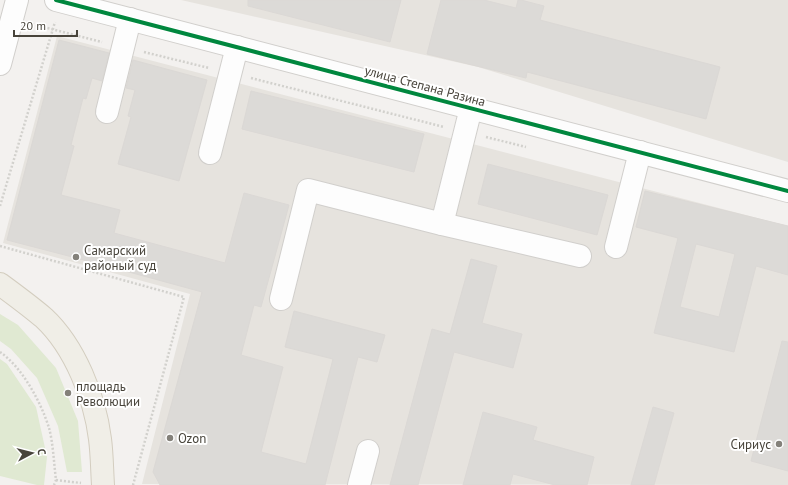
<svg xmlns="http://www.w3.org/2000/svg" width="788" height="485" viewBox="0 0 788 485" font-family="'PT Sans',sans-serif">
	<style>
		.residential { fill: #e6e3de }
		.green { fill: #e0e9d2 }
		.building { fill: #dcdad7; stroke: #dbd8d5; fill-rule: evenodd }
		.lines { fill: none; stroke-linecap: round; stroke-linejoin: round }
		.minor-casing { stroke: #d1cfcc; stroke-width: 24 }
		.major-casing { stroke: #d3cdbf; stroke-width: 24 }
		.path { stroke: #d2d1cd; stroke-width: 2.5; stroke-dasharray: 2 2; stroke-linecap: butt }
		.minor { stroke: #fdfdfd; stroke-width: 22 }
		.major { stroke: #f0eee7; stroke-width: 22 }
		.cycleway-casing { stroke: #fff; stroke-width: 6 }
		.cycleway { stroke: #00873e; stroke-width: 4 }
		.poi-dot { fill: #84817a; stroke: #fff; stroke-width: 1.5 }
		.labels { text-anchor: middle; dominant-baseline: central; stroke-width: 4; stroke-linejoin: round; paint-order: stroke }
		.street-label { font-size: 13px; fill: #48443b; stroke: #fff }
		.poi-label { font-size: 13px; fill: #48443b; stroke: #fff; text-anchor: start }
	</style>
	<rect width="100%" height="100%" fill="#f3f1ef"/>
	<g class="residential">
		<polygon points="181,0 788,0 788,162 478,67"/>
		<polygon points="57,36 788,226 788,485 142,484 190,294 3,243"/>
	</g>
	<g class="green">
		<polygon points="0,314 18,325 56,368 78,421 82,472 67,472 58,426 37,378 11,349 0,341"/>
		<polygon points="0,359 7,364 36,407 47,457 44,485 37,485 0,476"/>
	</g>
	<g class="building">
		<polygon points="248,0 401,0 390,42 248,6"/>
		<polygon points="441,0 484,0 516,8 518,0 521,0 544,6 540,20 720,67 706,119 527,72 526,78 427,54"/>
		<polygon points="59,40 109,53 102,81 92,78 86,99 83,98 71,145 74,146 61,195 120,210 114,233 225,263 244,193 289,205 261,307 254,305 241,355 283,367 261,452 306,464 333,359 285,347 294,311 385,335 377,362 358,357 325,485 160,485 153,472 202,292 107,266 7,240"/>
		<polygon points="133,60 207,80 179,181 118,164 131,117 128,116 135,90 126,88"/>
		<polygon points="251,91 424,134 414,172 242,129"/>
		<polygon points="488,164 608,195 597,235 478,204"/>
		<path d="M645,191L788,226V275L756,266L734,352L654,333L678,238L636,227ZM696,244L735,254L719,317L680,307Z"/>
		<polygon points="471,259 497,266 482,323 522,334 513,368 454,352 418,485 390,485 432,329 450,334"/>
		<polygon points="782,341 788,342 788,471 751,461"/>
		<polygon points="653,407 674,413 654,485 631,485"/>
		<polygon points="483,412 537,427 533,440 594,457 587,485 555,485 513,474 510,485 463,485"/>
	</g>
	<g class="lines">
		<g class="minor-casing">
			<g id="minor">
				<polyline points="56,0 788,191"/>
				<polyline points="0,64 17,0"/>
				<polyline points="107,112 130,19"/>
				<polyline points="210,153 237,47"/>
				<polyline points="442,224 580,256"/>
				<polyline points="616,247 640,152"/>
				<polyline points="281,299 308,190 442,224 471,108"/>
				<polyline points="359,485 368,451"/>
			</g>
		</g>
		<g class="major-casing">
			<path id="major" d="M0,284C15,295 30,306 44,318C75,347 95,398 100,439C102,454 102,470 103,485"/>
		</g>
		<g class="path">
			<polyline points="32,24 102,42"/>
			<polyline points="144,52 209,68"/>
			<polyline points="251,78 444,127"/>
			<polyline points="486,137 526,147"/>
			<polyline points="0,206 55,22"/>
			<polyline points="0,246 184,297 133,485"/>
			<path d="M0,352C22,367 41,402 49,428C53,442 54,464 56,480L54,485"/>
			<polyline points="56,480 81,483"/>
		</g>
		<use href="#minor" class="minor"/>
		<use href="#major" class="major"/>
		<g class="cycleway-casing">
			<polyline id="cycleway" points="56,0 788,191"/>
		</g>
		<use href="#cycleway" class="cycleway"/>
	</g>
	<g class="poi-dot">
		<circle cx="76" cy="257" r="4"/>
		<circle cx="68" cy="393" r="4"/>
		<circle cx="170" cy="438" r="4"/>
		<circle cx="779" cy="444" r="4"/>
	</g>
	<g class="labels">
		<g class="street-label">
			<text transform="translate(425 86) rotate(15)">улица Степана Разина</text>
		</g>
		<g class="poi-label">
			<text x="84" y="250">Самарский<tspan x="84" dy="15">районый суд</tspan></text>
			<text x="76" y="386">площадь<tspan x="76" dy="15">Революции</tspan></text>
			<text x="178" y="438">Ozon</text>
			<text x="771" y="444" text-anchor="end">Сириус</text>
		</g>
	</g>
	<g transform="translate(32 453) rotate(83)" stroke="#ffffff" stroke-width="3" paint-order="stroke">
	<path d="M0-3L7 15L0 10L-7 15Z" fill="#48443b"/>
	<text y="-6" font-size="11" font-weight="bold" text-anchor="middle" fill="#48443b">С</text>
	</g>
	<path d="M14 30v6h63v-6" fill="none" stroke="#48443b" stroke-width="2"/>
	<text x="20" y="30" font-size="12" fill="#48443b" stroke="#ffffff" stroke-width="3" paint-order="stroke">20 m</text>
</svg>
